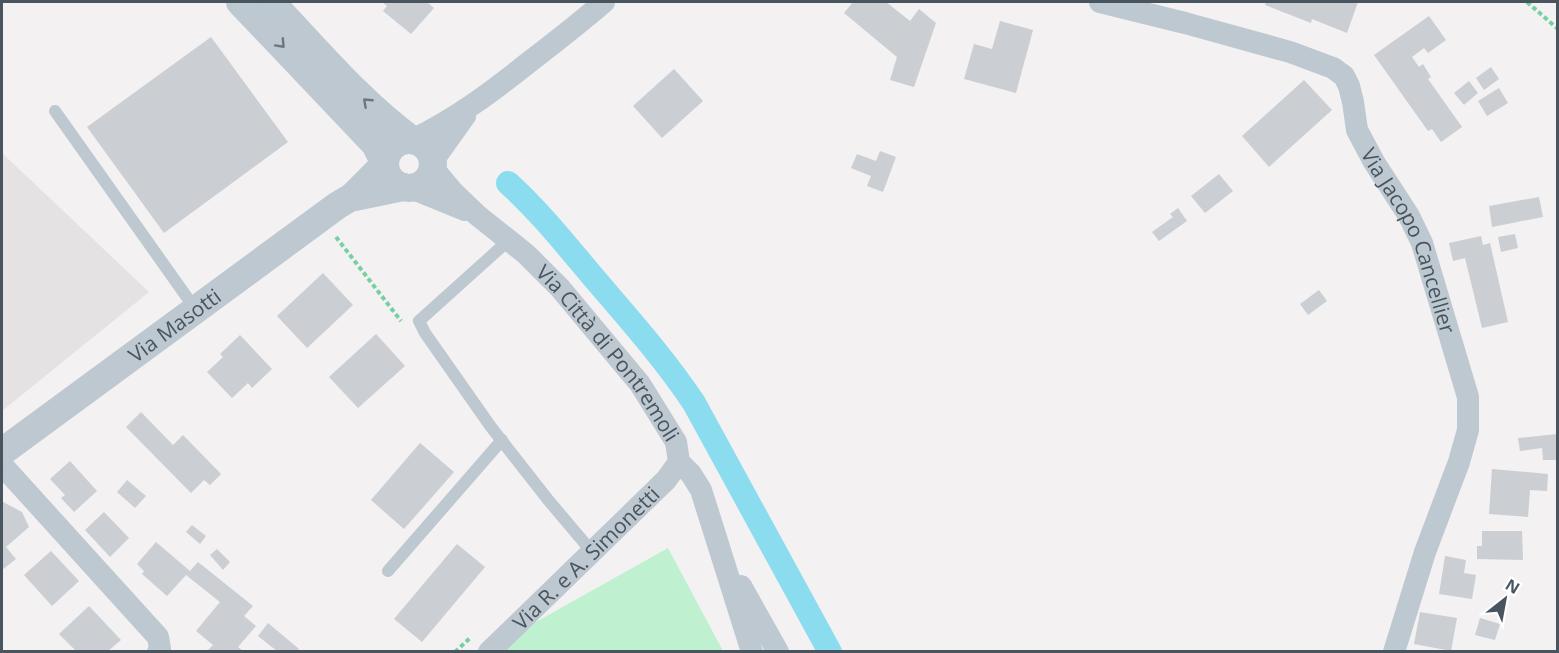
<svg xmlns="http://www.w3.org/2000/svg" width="1559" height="653" viewBox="0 0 1559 653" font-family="'Open Sans',sans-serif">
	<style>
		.education { fill: #e4e2e3 }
		.green { fill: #bff1d1 }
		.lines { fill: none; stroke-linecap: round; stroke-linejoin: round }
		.canal { stroke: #8bdcef; stroke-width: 24 }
		.building { fill: #cbced3 }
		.path { stroke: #76d0a2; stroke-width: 4; stroke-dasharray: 4.5 3; stroke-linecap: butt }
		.service { stroke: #bec8d0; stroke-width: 12 }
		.minor { stroke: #bec8d0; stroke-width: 22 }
		.tertiary { stroke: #bec8d0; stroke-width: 28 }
		.oneway { stroke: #6b7881 }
		.labels { text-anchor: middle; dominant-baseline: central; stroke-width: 4.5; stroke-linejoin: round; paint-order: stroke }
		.street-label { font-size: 21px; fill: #48555f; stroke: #fff }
	</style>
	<rect width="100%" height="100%" fill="#f3f1f1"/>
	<polygon class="education" points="2,153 149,292 2,411"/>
	<polygon class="green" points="668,548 723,651 499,652 534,623"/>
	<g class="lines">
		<path class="canal" d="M508,183C540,212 566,245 594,278C629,319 664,358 694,403L830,652"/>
	</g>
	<g class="building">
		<polygon points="382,2 427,2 434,8 411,34 383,11 387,6"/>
		<polygon points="853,2 886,2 910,21 919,9 936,23 914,87 890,80 897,57 844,13"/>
		<polygon points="1266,2 1358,2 1347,33 1312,19 1311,23 1265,5"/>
		<polygon points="1429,16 1446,40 1428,53 1424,48 1412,57 1419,67 1423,64 1431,77 1428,79 1462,127 1441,142 1432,129 1428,131 1374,55"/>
		<polygon points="1000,21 1033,30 1016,93 964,79 974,44 992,49"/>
		<polygon points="211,37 288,142 164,233 87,127"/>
		<polygon points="1491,67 1499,79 1484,90 1476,78"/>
		<polygon points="674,69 703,101 662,138 633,106"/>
		<polygon points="1304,80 1332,110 1269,167 1242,136"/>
		<polygon points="1469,81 1478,93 1464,105 1454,93"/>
		<polygon points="1499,88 1508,103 1487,116 1478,101"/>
		<polygon points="880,151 896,157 883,192 867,186 871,176 851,168 857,154 876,161"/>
		<polygon points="1219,174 1233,191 1205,213 1191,196"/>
		<polygon points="1539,197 1543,217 1492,227 1489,206"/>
		<polygon points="1178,208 1187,221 1159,241 1152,232 1173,217 1170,214"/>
		<polygon points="1515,234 1518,248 1501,252 1498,237"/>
		<polygon points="1481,236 1483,245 1490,243 1508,322 1482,328 1465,258 1453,261 1449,243"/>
		<polygon points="323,273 353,305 307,348 277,316"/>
		<polygon points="1319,290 1327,301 1308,315 1300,304"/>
		<polygon points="376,334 405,366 358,408 329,377"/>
		<polygon points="240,335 272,369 252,388 248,383 232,398 207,372 223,357 220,354"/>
		<polygon points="141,412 173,445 183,435 221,474 210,485 204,480 191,493 126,427"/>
		<polygon points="1557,434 1557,460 1543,460 1542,448 1520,451 1518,438"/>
		<polygon points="420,443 454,472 404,529 371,500"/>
		<polygon points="70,461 97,491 74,512 61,498 65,495 50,479"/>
		<polygon points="1492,469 1548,474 1547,491 1530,490 1528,517 1489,514"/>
		<polygon points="127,480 146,496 135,508 117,492"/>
		<polygon points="3,502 22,512 29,527 6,547 16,559 2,570 2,503"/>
		<polygon points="104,512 129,538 110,557 85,530"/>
		<polygon points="192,525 206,536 200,544 186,532"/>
		<polygon points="1482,531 1522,531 1523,560 1477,559 1477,546 1482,546"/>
		<polygon points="156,542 190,571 198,562 253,606 244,616 256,626 238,647 243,651 208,650 213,645 196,631 220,602 186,575 167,596 142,574 144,571 137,564"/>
		<polygon points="457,544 485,567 422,642 394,619"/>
		<polygon points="217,549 230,562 223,570 210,555"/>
		<polygon points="51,551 79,581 52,606 24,575"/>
		<polygon points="1445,556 1466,560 1464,573 1476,575 1472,599 1439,594"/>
		<polygon points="89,606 121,640 108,651 76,651 59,634"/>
		<polygon points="1420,612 1457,618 1451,651 1414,644"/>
		<polygon points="1480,618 1500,624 1495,640 1475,635"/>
		<polygon points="268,623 299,649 297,651 277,651 258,636"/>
	</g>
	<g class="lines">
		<g class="path">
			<polyline points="1527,2 1558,29"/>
			<polyline points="336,237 401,321"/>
			<polyline points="455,652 470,638"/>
		</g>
		<g class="service">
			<polyline points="55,111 196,310"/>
			<polyline points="509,240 419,321 425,333 491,427 549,501 593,553"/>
			<polyline points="388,571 502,440"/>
		</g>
		<g class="minor">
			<path id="s1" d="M1100,2L1185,23L1290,52L1333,68L1344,76L1349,86L1353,102L1357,130L1374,162L1409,216L1422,243L1468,397V430L1459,462L1425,552L1394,652"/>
			<path d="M412,140C457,118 490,93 528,63C554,43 580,23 604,2"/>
			<polyline points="433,161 465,116"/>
			<path id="s2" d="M433,168L453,192L477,215L526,254L560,288L640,384L676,442L679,462L691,474L701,490L752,652"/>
			<polyline points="411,188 465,210"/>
			<polyline points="2,465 158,637 160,649 158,652"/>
			<polyline points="741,586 778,652"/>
			<path id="s3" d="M489,652L666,480L679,462"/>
		</g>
		<g class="tertiary">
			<polyline points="240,2 375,144 385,164 352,197"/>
			<path d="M271,2C316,49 359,101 412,140"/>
			<circle cx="409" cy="164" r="24"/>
			<path id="s4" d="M2,452L338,205L350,198L403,187"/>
		</g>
	</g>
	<defs><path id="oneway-chevron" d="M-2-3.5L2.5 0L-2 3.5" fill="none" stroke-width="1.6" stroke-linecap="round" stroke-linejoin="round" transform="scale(1.5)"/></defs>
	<g class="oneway">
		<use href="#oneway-chevron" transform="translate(281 44) rotate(47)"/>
		<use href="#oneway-chevron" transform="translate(367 102) rotate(-137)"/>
	</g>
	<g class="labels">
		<g class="street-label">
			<text stroke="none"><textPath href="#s1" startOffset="435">Via Jacopo Cancellier</textPath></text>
			<text stroke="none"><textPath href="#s4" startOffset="214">Via Masotti</textPath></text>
			<text stroke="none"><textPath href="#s2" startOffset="256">Via Città di Pontremoli</textPath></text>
			<text stroke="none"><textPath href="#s3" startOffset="135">Via R. e A. Simonetti</textPath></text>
		</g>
	</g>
	<rect width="1559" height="653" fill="none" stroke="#48555f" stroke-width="6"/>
	<g transform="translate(1505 599) rotate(31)" stroke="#ffffff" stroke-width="4.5" paint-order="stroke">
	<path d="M0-4.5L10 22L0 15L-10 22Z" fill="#48555f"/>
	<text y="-9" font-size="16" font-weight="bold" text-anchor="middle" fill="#48555f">N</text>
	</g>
</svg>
